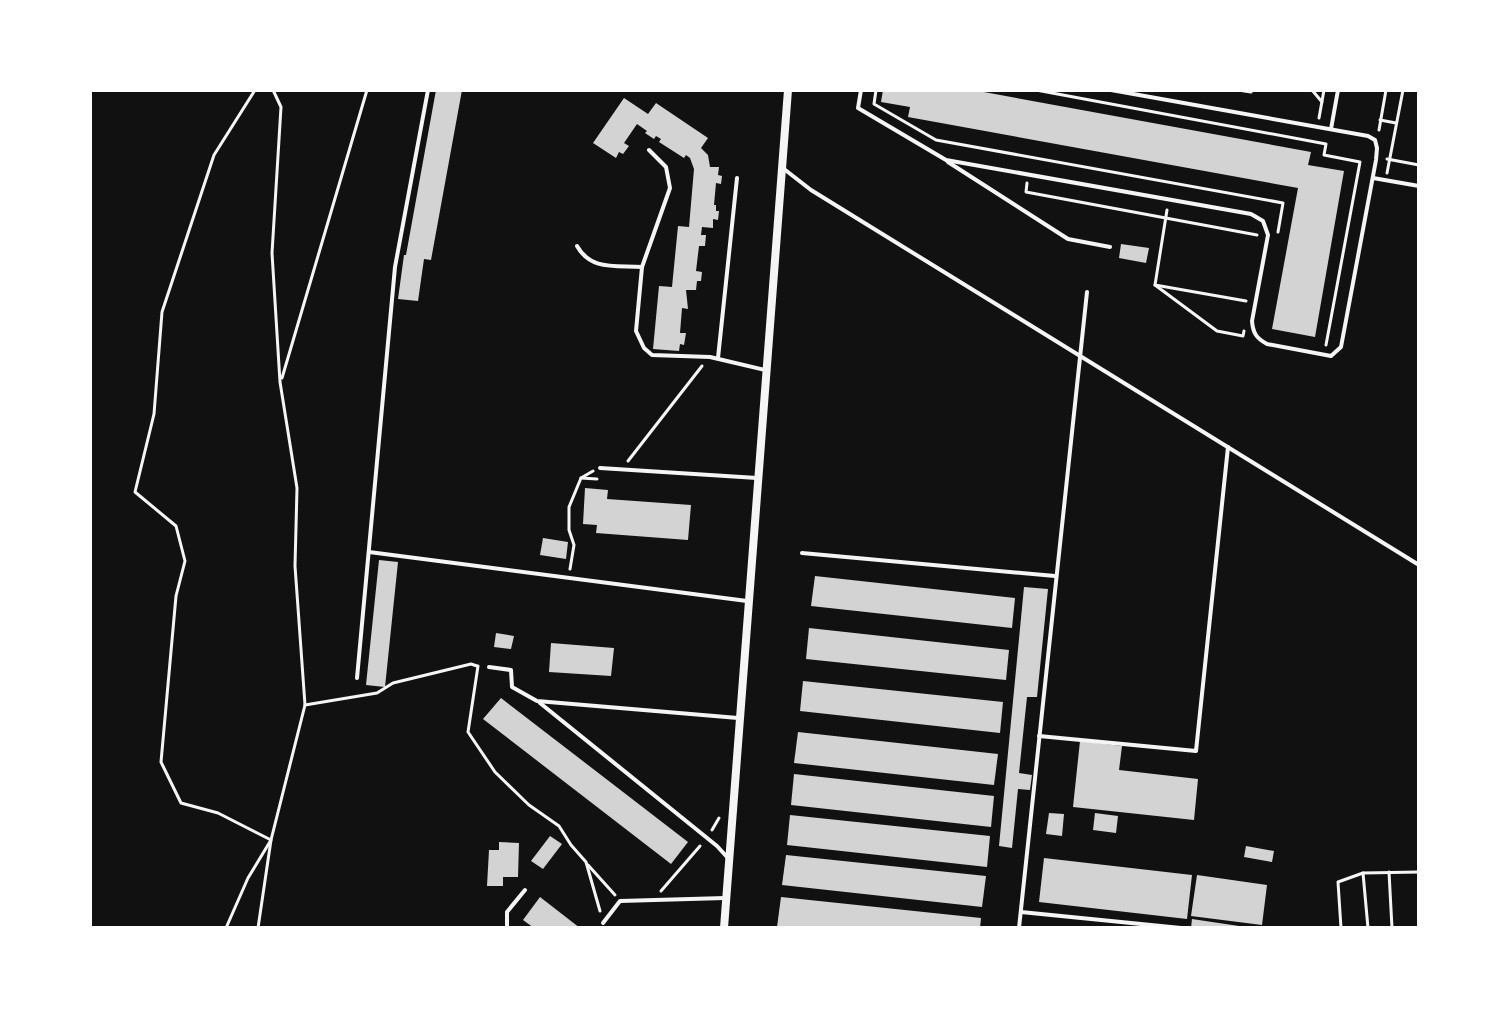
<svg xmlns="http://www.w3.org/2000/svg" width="1509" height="1018" viewBox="0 0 1509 1018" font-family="Montserrat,sans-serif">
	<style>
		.building { fill: #d3d3d3 }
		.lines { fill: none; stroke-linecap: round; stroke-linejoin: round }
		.path { stroke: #f5f5f5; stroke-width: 3 }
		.service { stroke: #f5f5f5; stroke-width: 4 }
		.minor { stroke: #f5f5f5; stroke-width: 8 }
	</style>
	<rect width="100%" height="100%" fill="#111"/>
	<g class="building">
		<polygon points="436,90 462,90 431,260 424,259 418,301 398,299 404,255 406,255"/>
		<polygon points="883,90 973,90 1311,152 1308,165 1344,171 1315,337 1272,329 1298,188 908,117 910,107 881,102"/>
		<polygon points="624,98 648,114 656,103 708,138 701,148 708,155 710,167 719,167 718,175 722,176 721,184 716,183 714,205 716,205 716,211 719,211 718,220 713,219 713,228 702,227 701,235 706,235 705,246 699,246 696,271 702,272 701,281 697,281 696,290 686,290 688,309 682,308 680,333 686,333 684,345 680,344 679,351 653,349 659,286 672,287 678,226 689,227 694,169 690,158 686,155 684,158 659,142 661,139 656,136 654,139 645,133 647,131 637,124 624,143 629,146 623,154 619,152 616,158 593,143"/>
		<polygon points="1121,244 1149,248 1146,263 1119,258"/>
		<polygon points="585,488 608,490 607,499 691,505 688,540 596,533 597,525 583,524"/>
		<polygon points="543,538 568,542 566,559 540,555"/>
		<polygon points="379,560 398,562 385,687 366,685"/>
		<polygon points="815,576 1015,598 1012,628 811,606"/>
		<polygon points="1024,587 1048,589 1037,697 1027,697 1019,773 1032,775 1030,790 1018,789 1012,848 999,846"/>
		<polygon points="809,628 1009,650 1006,680 806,659"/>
		<polygon points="496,633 514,636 511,649 494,647"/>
		<polygon points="551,643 614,648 611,676 549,672"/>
		<polygon points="803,681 1003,702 1000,733 800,711"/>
		<polygon points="501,698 688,842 671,864 483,719"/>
		<polygon points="798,732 998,754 994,785 794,763"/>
		<polygon points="1080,741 1122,746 1119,770 1198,779 1194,820 1073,807"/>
		<polygon points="794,774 994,796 991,827 791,805"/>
		<polygon points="1049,813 1064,814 1062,836 1046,834"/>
		<polygon points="1095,813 1118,816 1116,833 1093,830"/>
		<polygon points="790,815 990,836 987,867 787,845"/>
		<polygon points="550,836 562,844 543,869 531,861"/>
		<polygon points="499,842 519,843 518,877 503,877 503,886 487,886 489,850 499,850"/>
		<polygon points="1246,846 1274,851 1272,862 1244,857"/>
		<polygon points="786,855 986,876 982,907 782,885"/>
		<polygon points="1044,858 1192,875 1187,919 1039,902"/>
		<polygon points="1197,875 1267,885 1262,925 1191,916"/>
		<polygon points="540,897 580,928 534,928 523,920"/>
		<polygon points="781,897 981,918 980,928 777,927"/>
		<polygon points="1192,919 1239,926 1239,928 1191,928"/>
	</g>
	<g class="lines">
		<g class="path">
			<polyline points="255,90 214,155 162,312 154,414 135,492 176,526 185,561 176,596 161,762 181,803 218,813 271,840 258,928"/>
			<polyline points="876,90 874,104 936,140 1283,203 1278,232"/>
			<polyline points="1036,90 1326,144 1324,155 1360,162 1326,345"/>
			<polyline points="1238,90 1251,92 1252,90"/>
			<polyline points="1312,90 1322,102"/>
			<polyline points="1319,118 1324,90"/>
			<polyline points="1380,120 1396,123"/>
			<polyline points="1379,130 1386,90"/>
			<polyline points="1387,159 1419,165"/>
			<polyline points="1387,173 1403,90"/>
			<polyline points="1027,183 1026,192 1257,235"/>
			<polyline points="1167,210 1155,285 1246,301"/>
			<polyline points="1419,215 1419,227"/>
			<polyline points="1155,285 1217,331 1243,336 1244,331"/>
			<polyline points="282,378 367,90"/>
			<polyline points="628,461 702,366"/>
			<polyline points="581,478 597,479"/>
			<polyline points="570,569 574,545 569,530 569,507 581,478 593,471"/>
			<polyline points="478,666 468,732 495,772 529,805 559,826 571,845 586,862 600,911"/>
			<polyline points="305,705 377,693 393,683 471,664 477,666"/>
			<polyline points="712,830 719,818"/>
			<polyline points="588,865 615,895"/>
			<polyline points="1389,872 1392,928"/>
			<polyline points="1363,873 1368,928"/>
			<polyline points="661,891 700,846"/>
			<polyline points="226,928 248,878 271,840 305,705 295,566 297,488 280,382 272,253 281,107 273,90"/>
			<polyline points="1341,928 1338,882 1363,873 1419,872"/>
		</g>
		<g class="service">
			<path d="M861,90L858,108L946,160L1251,214L1263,221L1268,235L1252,321C1253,333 1256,338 1267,344L1331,356L1341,347L1376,160L1377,148L1375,140L1368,136L1111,90"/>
			<polyline points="1331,129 1338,90"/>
			<polyline points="649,150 666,167 670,188 642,267 636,331 644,348 652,355 710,357 765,370"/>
			<polyline points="948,162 1068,239 1110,247"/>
			<polyline points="784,169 811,190 1419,565"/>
			<polyline points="1373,178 1419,186"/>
			<path d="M577,246C591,271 616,265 642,267"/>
			<polyline points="718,358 737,178"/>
			<polyline points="600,468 757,478"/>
			<polyline points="369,552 747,601"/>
			<polyline points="802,553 1055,576"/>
			<polyline points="489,667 511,670 512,687 537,701 738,718"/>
			<polyline points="357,678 395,267 428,90"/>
			<polyline points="540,703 717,846 727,857"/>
			<polyline points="1039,736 1196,751 1228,447"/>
			<polyline points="1021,912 1181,928"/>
			<polyline points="603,923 620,901 725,898"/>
			<polyline points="507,928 507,912 525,890"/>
			<polyline points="1019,928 1087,292"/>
		</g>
		<polyline class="minor" points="724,928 788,90"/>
	</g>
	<rect width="1509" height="1018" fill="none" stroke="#ffffff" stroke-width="184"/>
</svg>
